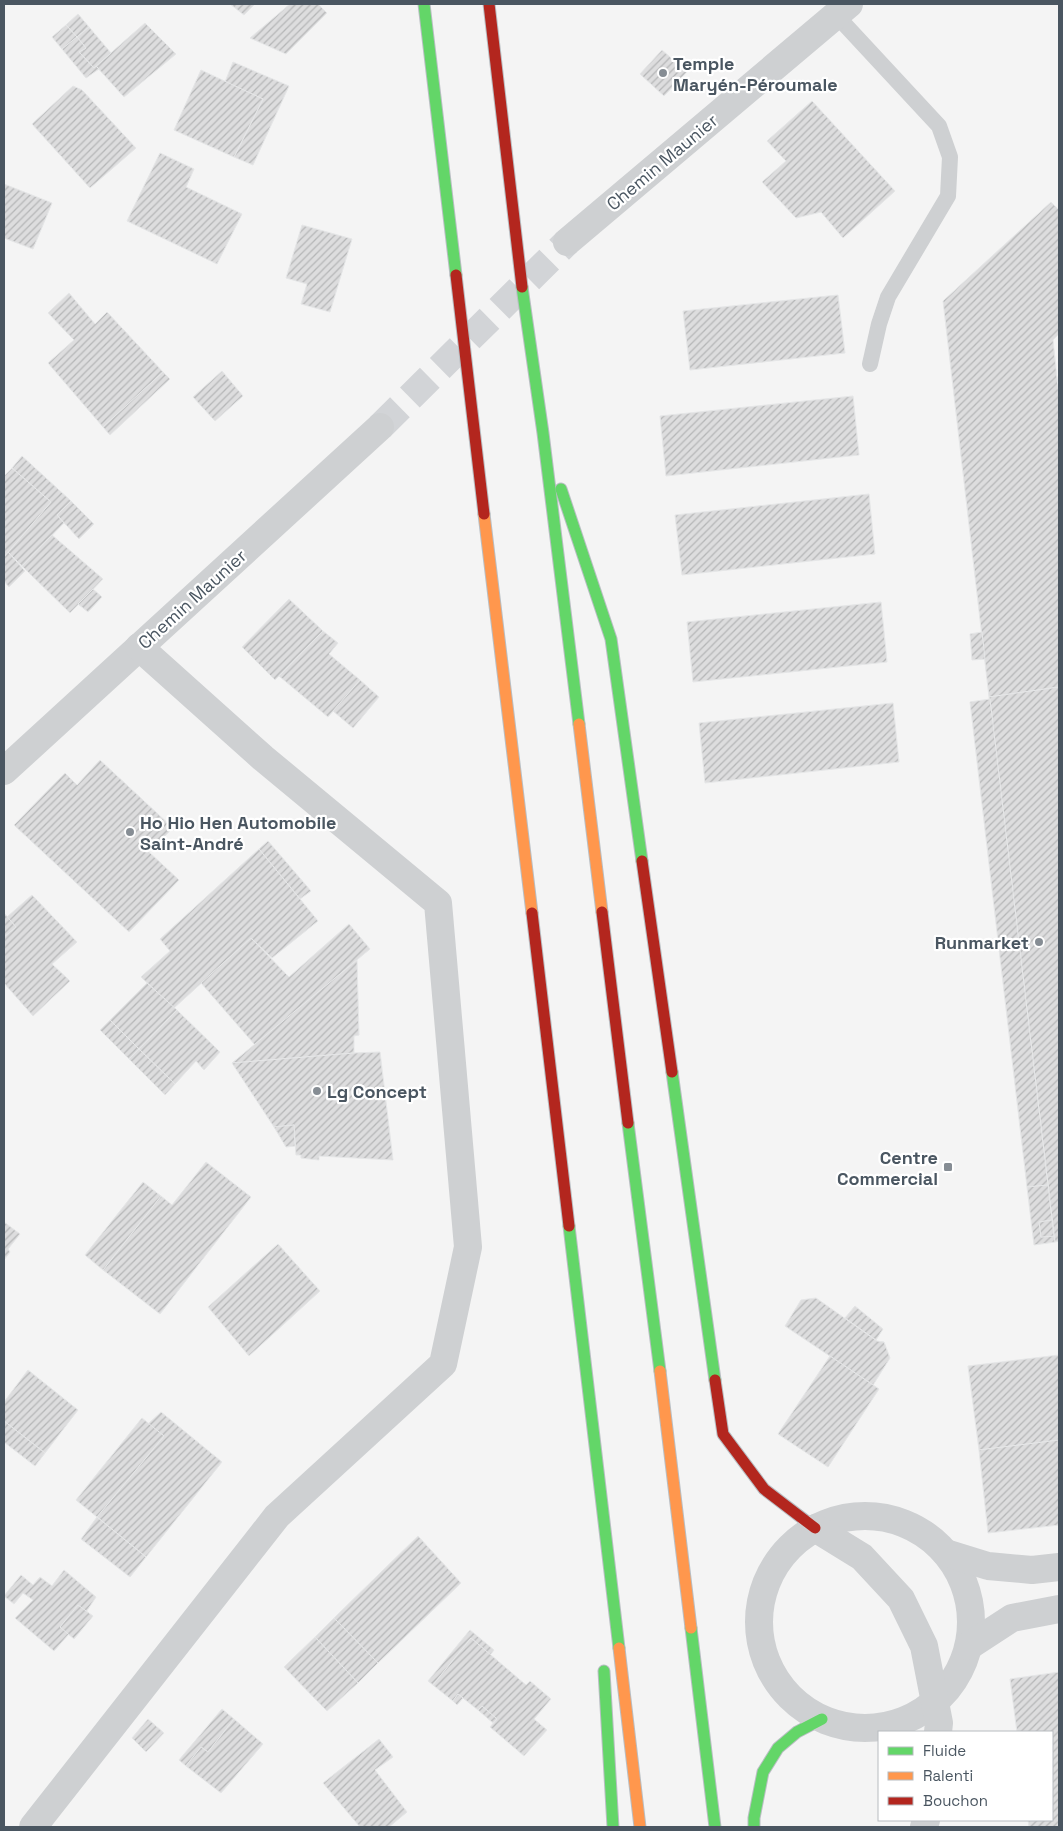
<svg xmlns="http://www.w3.org/2000/svg" width="1063" height="1831" viewBox="0 0 1063 1831" font-family="'Space Grotesk',sans-serif">
	<style>
		.building { fill: url(#building-hatch); stroke: #e5e6e7 }
		.lines { fill: none; stroke-linecap: round; stroke-linejoin: round }
		.street-tunnel { stroke: #d2d4d7; stroke-width: 28; stroke-dasharray: 28 14; stroke-linecap: butt }
		.fast-casing { stroke: #b9bec3; stroke-width: 13 }
		.slow-casing { stroke: #b9bec3; stroke-width: 13 }
		.jam-casing { stroke: #b9bec3; stroke-width: 13 }
		.lane { stroke: #ced0d2; stroke-width: 16 }
		.street { stroke: #ced0d2; stroke-width: 28 }
		.fast { stroke: #63d668; stroke-width: 11 }
		.slow { stroke: #ff974d; stroke-width: 11 }
		.jam { stroke: #b3261e; stroke-width: 11 }
		.poi-dot { fill: #868d94; stroke: #fff; stroke-width: 2 }
		.labels { text-anchor: middle; dominant-baseline: central; stroke-width: 4.5; stroke-linejoin: round; paint-order: stroke }
		.poi-label { font-size: 18px; font-weight: bold; fill: #4a5661; stroke: #fff; text-anchor: start }
		.street-label { font-size: 18px; fill: #4a5661; stroke: #fff }
	</style>
	<defs>
		<pattern id="building-hatch" width="6" height="6" patternUnits="userSpaceOnUse" patternTransform="scale(1.25)"><rect width="6" height="6" fill="#ddddde"/><path d="M-1 1l2-2M0 6l6-6M5 7l2-2" fill="none" stroke="#b5b6b7"/></pattern>
	</defs>
	<rect width="100%" height="100%" fill="#f4f4f4"/>
	<g class="building">
		<polygon points="230,4 255,4 244,15"/>
		<polygon points="290,4 318,4 327,13 286,54 250,38"/>
		<polygon points="78,14 89,27 77,37 66,25"/>
		<polygon points="145,23 176,54 124,97 96,66"/>
		<polygon points="66,25 77,37 62,49 52,37"/>
		<polygon points="89,27 111,53 94,68 79,52 86,48 77,37"/>
		<polygon points="77,37 86,48 79,52 94,68 96,66 99,69 86,78 62,49"/>
		<polygon points="662,50 687,72 664,96 640,74"/>
		<polygon points="233,62 289,86 253,165 234,157 263,99 225,82"/>
		<polygon points="201,70 263,99 234,157 174,130"/>
		<polygon points="73,86 82,90 136,148 90,188 32,124"/>
		<polygon points="812,101 895,191 843,238 821,212 796,218 762,182 786,161 767,141"/>
		<polygon points="160,153 194,169 186,187 242,214 217,264 127,221"/>
		<polygon points="4,184 52,203 33,249 4,238"/>
		<polygon points="1051,202 1059,210 1059,334 1053,340 1059,397 1059,687 989,697 943,301"/>
		<polygon points="302,225 352,239 330,312 301,304 307,284 286,278"/>
		<polygon points="69,293 95,324 107,312 163,372 103,427 48,363 74,340 48,313"/>
		<polygon points="838,295 845,353 690,370 683,311"/>
		<polygon points="222,371 243,396 215,421 193,397"/>
		<polygon points="163,372 170,379 110,435 103,427"/>
		<polygon points="853,396 859,455 666,476 660,416"/>
		<polygon points="22,456 71,501 57,515 64,523 22,566 8,552 51,502 12,468"/>
		<polygon points="12,468 51,502 4,557 4,476"/>
		<polygon points="869,494 875,554 682,575 675,515"/>
		<polygon points="71,501 94,524 79,539 57,515"/>
		<polygon points="52,535 103,579 70,613 22,566"/>
		<polygon points="8,552 25,571 9,587 4,581 4,557"/>
		<polygon points="93,589 102,597 88,612 78,604"/>
		<polygon points="289,599 323,631 275,680 242,647"/>
		<polygon points="881,602 887,662 693,682 687,622"/>
		<polygon points="323,631 338,643 329,654 360,680 328,717 279,676"/>
		<polygon points="982,632 985,659 972,660 970,634"/>
		<polygon points="360,680 379,697 353,728 333,711"/>
		<polygon points="1059,687 1059,1241 1055,1242 989,697"/>
		<polygon points="990,699 1048,1185 1027,1187 970,702"/>
		<polygon points="893,703 899,762 705,783 699,723"/>
		<polygon points="100,760 173,828 149,852 179,880 129,932 14,825 65,773 77,785"/>
		<polygon points="268,841 311,891 300,899 259,849"/>
		<polygon points="259,849 318,921 272,958 251,938 174,1008 141,977 170,951 160,939"/>
		<polygon points="32,895 77,942 52,964 70,981 33,1016 4,983 4,937 16,927 7,917"/>
		<polygon points="4,913 16,927 4,937"/>
		<polygon points="349,924 370,949 255,1045 201,983 251,938 289,977"/>
		<polygon points="357,960 359,1035 354,1036 354,1053 232,1063"/>
		<polygon points="147,983 177,1010 139,1049 110,1020"/>
		<polygon points="177,1010 220,1052 204,1070 196,1061 175,1084 139,1049"/>
		<polygon points="110,1020 139,1049 129,1059 100,1030"/>
		<polygon points="139,1049 175,1084 165,1095 129,1059"/>
		<polygon points="380,1052 393,1160 319,1156 319,1160 301,1158 301,1155 296,1155 294,1125 274,1127 232,1063 354,1053"/>
		<polygon points="294,1125 295,1146 286,1147 274,1127"/>
		<polygon points="206,1162 251,1197 160,1314 103,1270 161,1196 172,1205"/>
		<polygon points="143,1182 161,1196 103,1270 85,1255"/>
		<polygon points="1048,1185 1052,1220 1039,1222 1041,1237 1054,1236 1055,1242 1034,1245 1027,1187"/>
		<polygon points="1052,1220 1054,1236 1041,1237 1039,1222"/>
		<polygon points="4,1222 20,1234 8,1249 10,1252 4,1260"/>
		<polygon points="278,1244 320,1291 249,1356 208,1307"/>
		<polygon points="816,1298 877,1341 884,1342 890,1358 873,1385 785,1326 801,1300"/>
		<polygon points="855,1306 883,1329 876,1340 845,1318"/>
		<polygon points="1059,1355 1059,1440 979,1450 968,1366"/>
		<polygon points="830,1356 879,1389 828,1467 778,1434"/>
		<polygon points="28,1370 78,1410 45,1453 4,1421 4,1402"/>
		<polygon points="161,1412 222,1462 146,1557 97,1517 164,1436 148,1424"/>
		<polygon points="142,1418 164,1436 97,1517 76,1500"/>
		<polygon points="4,1421 45,1453 35,1466 4,1442"/>
		<polygon points="1059,1440 1059,1525 988,1533 979,1450"/>
		<polygon points="97,1517 146,1557 130,1577 81,1539"/>
		<polygon points="418,1536 461,1583 378,1663 334,1618"/>
		<polygon points="64,1570 96,1597 86,1612 78,1605 60,1627 69,1634 54,1651 15,1618 33,1600 23,1593 14,1604 4,1596 21,1575 33,1585 40,1577 52,1586"/>
		<polygon points="78,1605 93,1616 74,1639 60,1627"/>
		<polygon points="334,1618 378,1663 358,1683 315,1637"/>
		<polygon points="470,1630 494,1650 490,1655 471,1638 433,1685 428,1681"/>
		<polygon points="315,1637 358,1683 327,1711 284,1667"/>
		<polygon points="471,1638 526,1685 530,1681 551,1699 534,1719 547,1730 524,1756 490,1727 497,1719 482,1706 478,1710 458,1694 453,1701 433,1685"/>
		<polygon points="1059,1672 1059,1827 1029,1827 1028,1820 1052,1820 1052,1732 1017,1732 1010,1679"/>
		<polygon points="458,1694 463,1698 457,1705 453,1701"/>
		<polygon points="482,1706 497,1719 493,1723 478,1710"/>
		<polygon points="222,1709 234,1719 208,1752 201,1747 186,1766 179,1760"/>
		<polygon points="148,1719 164,1733 146,1752 132,1738"/>
		<polygon points="234,1719 263,1744 221,1793 186,1766 201,1747 208,1752"/>
		<polygon points="379,1739 393,1757 375,1770 407,1812 389,1827 360,1827 323,1783"/>
	</g>
	<g class="lines">
		<polyline class="street-tunnel" points="380,427 567,242"/>
		<g class="fast-casing">
			<g id="fast">
				<polyline points="424,4 456,275"/>
				<polyline points="522,287 543,433 579,724"/>
				<polyline points="561,489 611,639 642,861"/>
				<polyline points="672,1072 715,1380"/>
				<polyline points="628,1123 660,1371"/>
				<polyline points="569,1226 619,1648"/>
				<polyline points="691,1628 715,1827"/>
				<polyline points="604,1671 613,1827"/>
				<polyline points="754,1827 754,1818 763,1772 778,1748 797,1732 822,1719"/>
			</g>
		</g>
		<g class="slow-casing">
			<g id="slow">
				<polyline points="484,514 532,913"/>
				<polyline points="579,724 602,912"/>
				<polyline points="660,1371 691,1628"/>
				<polyline points="619,1648 640,1827"/>
			</g>
		</g>
		<g class="jam-casing">
			<g id="jam">
				<polyline points="489,4 522,287"/>
				<polyline points="456,275 484,514"/>
				<polyline points="642,861 672,1072"/>
				<polyline points="602,912 628,1123"/>
				<polyline points="532,913 569,1226"/>
				<polyline points="715,1380 723,1434 764,1489 815,1528"/>
			</g>
		</g>
		<polyline class="lane" points="836,15 939,126 950,157 948,196 888,297 879,324 870,364"/>
		<g class="street">
			<polyline points="567,242 849,4"/>
			<polyline points="4,771 380,427"/>
			<circle cx="865" cy="1622" r="106"/>
			<polyline points="815,1528 862,1557 901,1599 924,1646 939,1723 938,1732"/>
			<polyline points="946,1553 988,1566 1032,1570 1059,1567"/>
			<polyline points="969,1646 1012,1618 1059,1609"/>
			<polyline points="33,1827 277,1516 443,1364 468,1247 438,903 263,758 139,647"/>
			<polyline points="924,1827 926,1820"/>
		</g>
		<use href="#fast" class="fast"/>
		<use href="#slow" class="slow"/>
		<use href="#jam" class="jam"/>
	</g>
	<g class="poi-dot">
		<circle cx="663" cy="73" r="5"/>
		<circle cx="130" cy="832" r="5"/>
		<circle cx="1039" cy="942" r="5"/>
		<circle cx="317" cy="1091" r="5"/>
		<rect x="943" y="1162" width="10" height="10" rx="2.5"/>
	</g>
	<g class="labels">
		<g class="poi-label">
			<text x="673" y="63">Temple<tspan x="673" dy="21">Maryén-Péroumale</tspan></text>
			<text x="140" y="822">Ho Hio Hen Automobile<tspan x="140" dy="21">Saint-André</tspan></text>
			<text x="1029" y="942" text-anchor="end">Runmarket</text>
			<text x="327" y="1091">Lg Concept</text>
			<text x="938" y="1157" text-anchor="end">Centre<tspan x="938" dy="21">Commercial</tspan></text>
		</g>
		<g class="street-label">
			<text transform="translate(662 162) rotate(-40)">Chemin Maunier</text>
			<text transform="translate(192 599) rotate(-42)">Chemin Maunier</text>
		</g>
	</g>
	<rect width="1063" height="1831" fill="none" stroke="#4a5661" stroke-width="10"/>
	<rect x="878" y="1731" width="175" height="90" fill="#ffffff" stroke="#b7bbc0"/>
	<rect x="888" y="1747" width="25" height="8" fill="#63d668" stroke="#b7bbc0"/>
	<text x="923" y="1756" font-size="15" fill="#4a5661">Fluide</text>
	<rect x="888" y="1772" width="25" height="8" fill="#ff974d" stroke="#b7bbc0"/>
	<text x="923" y="1781" font-size="15" fill="#4a5661">Ralenti</text>
	<rect x="888" y="1797" width="25" height="8" fill="#b3261e" stroke="#b7bbc0"/>
	<text x="923" y="1806" font-size="15" fill="#4a5661">Bouchon</text>
</svg>
